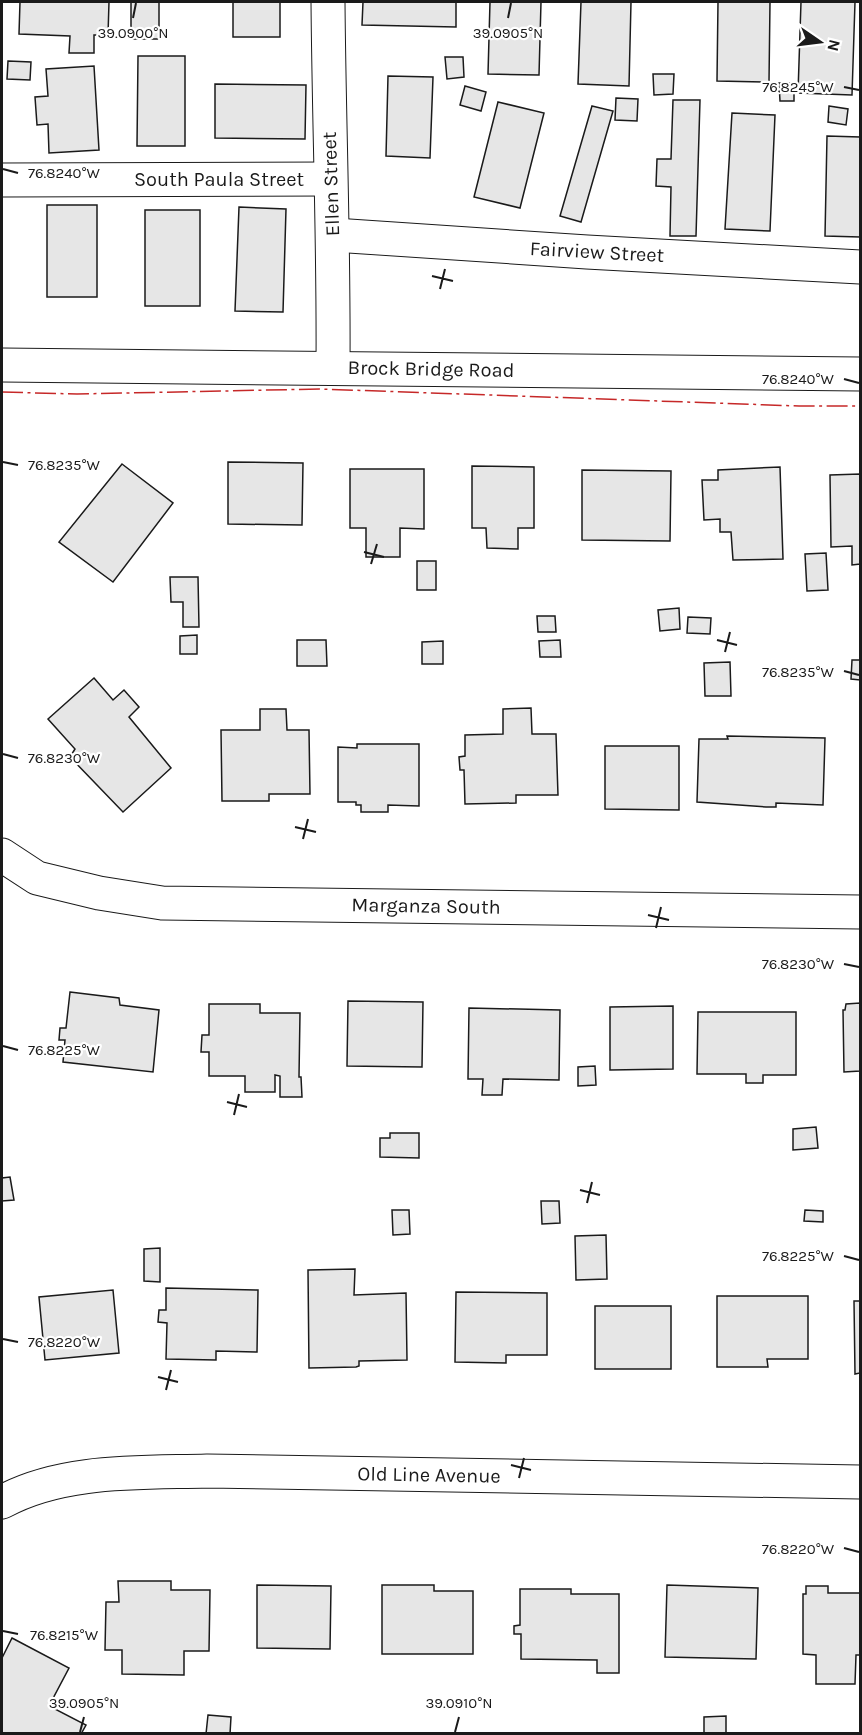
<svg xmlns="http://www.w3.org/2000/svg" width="862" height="1735" viewBox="0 0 862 1735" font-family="Karla,sans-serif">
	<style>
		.building { fill: #e6e6e6; stroke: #1a1a1a; stroke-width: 1.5 }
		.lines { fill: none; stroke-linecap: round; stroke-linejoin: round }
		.minor-casing { stroke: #1a1a1a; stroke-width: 35 }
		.minor { stroke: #fff; stroke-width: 33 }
		.power { stroke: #c62828; stroke-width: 1.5; stroke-dasharray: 21 4.5 3 4.5; stroke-linecap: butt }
		.ticks { fill: none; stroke: #1a1a1a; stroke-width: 2 }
		.labels { text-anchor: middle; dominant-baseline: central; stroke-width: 4.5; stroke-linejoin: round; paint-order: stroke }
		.street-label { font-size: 20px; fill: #1a1a1a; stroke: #fff }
		.ticks-label { font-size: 15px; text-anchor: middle; fill: #1a1a1a; stroke: #fff; stroke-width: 4.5; stroke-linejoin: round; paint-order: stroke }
	</style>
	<rect width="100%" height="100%" fill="#fff"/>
	<g class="building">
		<polygon points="20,2 109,2 108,35 94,35 94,53 69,53 70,36 19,34"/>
		<rect x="131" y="2" width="28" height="37"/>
		<rect x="233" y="2" width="47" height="35"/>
		<polygon points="363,2 456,2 456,27 362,25"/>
		<polygon points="490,2 541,2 539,75 488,74"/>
		<polygon points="581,2 631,2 629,86 578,84"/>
		<polygon points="718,2 770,2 769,82 717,81"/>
		<polygon points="801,2 855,2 852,95 798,93"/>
		<polygon points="138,56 185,56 185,146 137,146"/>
		<polygon points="445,57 463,57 464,77 447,79"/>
		<polygon points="8,61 31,62 30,80 7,79"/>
		<polygon points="94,66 99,150 49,153 48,124 37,125 35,97 48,96 46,69"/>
		<polygon points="653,74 674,74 673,94 654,95"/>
		<polygon points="388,76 433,77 430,158 386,156"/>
		<polygon points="779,83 794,83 794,101 780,101"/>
		<polygon points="215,84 306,85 305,139 215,138"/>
		<polygon points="465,86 486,92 481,111 460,105"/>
		<polygon points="616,98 638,99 637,121 615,120"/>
		<polygon points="673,100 700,100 696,236 670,236 671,187 656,186 657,159 671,159"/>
		<polygon points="498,102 544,113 520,208 474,197"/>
		<polygon points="592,106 613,111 581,222 560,216"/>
		<polygon points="829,106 848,109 846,125 828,122"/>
		<polygon points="732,113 775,115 770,231 725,229"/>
		<polygon points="827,136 860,137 860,237 825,236"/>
		<rect x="47" y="205" width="50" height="92"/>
		<polygon points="239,207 286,209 283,312 235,311"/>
		<rect x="145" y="210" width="55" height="96"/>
		<polygon points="228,462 303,463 302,525 228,524"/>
		<polygon points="122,464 173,503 113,582 59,542"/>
		<polygon points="472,466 534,467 534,528 518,528 518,549 487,548 486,528 472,528"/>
		<polygon points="780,467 783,559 733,560 731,532 720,532 720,519 704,520 702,480 718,480 718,470"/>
		<polygon points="350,469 424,469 424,529 400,528 400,557 366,557 366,528 350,528"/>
		<polygon points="582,470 671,471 670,541 582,540"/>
		<polygon points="860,474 860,564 852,565 852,546 831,547 830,475"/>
		<polygon points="826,553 828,590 807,591 805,554"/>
		<rect x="417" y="561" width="19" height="29"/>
		<polygon points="170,577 198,577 199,627 183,627 183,602 171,602"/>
		<polygon points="679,608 680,629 660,631 658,610"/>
		<polygon points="537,616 555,616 556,632 538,632"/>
		<polygon points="688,617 711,618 710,634 687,633"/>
		<polygon points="197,635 197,654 180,654 180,636"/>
		<polygon points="297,640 326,640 327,666 297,666"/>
		<polygon points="560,640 561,657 540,657 539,641"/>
		<polygon points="443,641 443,664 422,664 422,642"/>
		<polygon points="852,660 860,660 860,680 851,679"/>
		<polygon points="730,662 731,696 705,696 704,663"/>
		<polygon points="94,678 113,700 124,690 139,707 129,717 171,768 123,812 70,757 75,749 48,719"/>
		<polygon points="531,708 532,734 556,734 558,795 516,795 516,803 465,804 464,770 460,770 459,757 465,756 465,735 503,734 503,709"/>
		<polygon points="260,709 286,709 287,730 309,730 310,794 269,794 269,801 222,801 221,730 260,730"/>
		<polygon points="727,736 825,738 823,805 776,803 776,807 766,807 697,802 699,739 728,739"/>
		<polygon points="357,744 419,744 419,806 388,805 388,812 361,812 361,805 356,805 356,802 338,802 338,747 357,748"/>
		<polygon points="605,746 679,746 679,810 605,809"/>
		<polygon points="70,992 119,998 120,1005 159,1010 153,1072 63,1062 65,1040 59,1040 60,1028 66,1028"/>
		<polygon points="348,1001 423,1002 422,1067 347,1066"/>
		<polygon points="860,1003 860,1071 844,1072 843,1010 845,1010 846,1004"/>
		<polygon points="209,1004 260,1004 260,1013 300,1013 299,1077 301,1077 302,1097 280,1097 280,1076 275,1075 275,1092 245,1092 245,1076 209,1076 209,1052 201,1052 202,1035 209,1035"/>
		<polygon points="673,1006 673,1069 610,1070 610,1007"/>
		<polygon points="469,1008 560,1010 559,1080 503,1079 502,1095 482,1095 483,1079 468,1079"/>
		<polygon points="698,1012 796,1012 796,1075 763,1075 763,1083 746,1083 746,1074 697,1074"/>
		<polygon points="595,1066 596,1085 578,1086 578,1067"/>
		<polygon points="816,1127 818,1148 793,1150 793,1129"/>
		<polygon points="390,1133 419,1133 419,1158 380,1157 380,1138 390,1138"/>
		<polygon points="10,1177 14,1200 2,1201 2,1178"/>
		<polygon points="541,1201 559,1201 560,1223 542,1224"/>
		<polygon points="392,1210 409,1210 410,1234 393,1235"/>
		<polygon points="805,1210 823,1211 823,1222 804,1221"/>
		<polygon points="606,1235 607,1279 576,1280 575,1236"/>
		<polygon points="160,1248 160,1282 144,1281 144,1249"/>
		<polygon points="355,1269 354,1295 406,1293 407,1360 359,1361 359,1366 356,1367 309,1368 308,1270"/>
		<polygon points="166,1288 258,1290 257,1352 216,1351 216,1360 166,1359 167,1323 158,1322 159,1310 166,1310"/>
		<polygon points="113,1290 119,1353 45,1360 39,1297"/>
		<polygon points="456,1292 547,1293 547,1355 506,1355 506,1363 455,1362"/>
		<polygon points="717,1296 808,1296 808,1359 767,1359 768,1367 717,1367"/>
		<polygon points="854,1301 860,1301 860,1373 855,1374"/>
		<rect x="595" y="1306" width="76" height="63"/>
		<polygon points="118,1581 171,1581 171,1590 210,1590 209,1651 184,1651 184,1675 122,1674 122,1650 105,1650 106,1602 119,1602"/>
		<polygon points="257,1585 331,1586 330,1649 257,1648"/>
		<polygon points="382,1585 434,1585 434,1591 473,1591 473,1654 382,1654"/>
		<polygon points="667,1585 758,1588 756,1659 665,1657"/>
		<polygon points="806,1586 828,1586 828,1593 860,1593 860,1655 856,1655 855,1684 816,1684 816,1655 803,1654 803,1594 806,1594"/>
		<polygon points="520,1589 571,1589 571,1594 619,1594 619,1673 597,1673 597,1660 521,1659 521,1634 514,1634 514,1626 520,1625"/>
		<polygon points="12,1638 69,1668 49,1706 86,1725 81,1734 2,1734 2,1658"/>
		<polygon points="208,1715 231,1717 230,1734 206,1734"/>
		<polygon points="726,1716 726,1734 704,1734 704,1717"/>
	</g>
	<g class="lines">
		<g class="minor-casing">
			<g id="minor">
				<path d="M328,2C329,124 334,245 333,367"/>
				<polyline points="2,180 329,179"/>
				<polyline points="334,235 587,252 860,267"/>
				<polyline points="2,365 860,374"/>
				<polyline points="2,855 37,878 99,893 162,903 860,912"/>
				<path d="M2,1502C62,1469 139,1473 207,1471L860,1482"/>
			</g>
		</g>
		<use href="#minor" class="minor"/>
		<polyline class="power" points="2,392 77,394 320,389 799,406 860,406"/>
	</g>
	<path class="ticks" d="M133,18L136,3M508,18L511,3M844,87L859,90M3,169L18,173M432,276L453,281M440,289L445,269M844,379L859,383M3,462L18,465M364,552L384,557M371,564L377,544M717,640L737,645M725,652L730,632M844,671L859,675M3,754L18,758M295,827L316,832M303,839L308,819M648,915L669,920M656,928L661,907M844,964L859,967M3,1046L18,1050M227,1102L247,1107M234,1115L239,1094M580,1190L600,1195M587,1203L592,1182M844,1256L859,1260M3,1339L18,1342M158,1377L178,1382M166,1390L171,1370M511,1465L531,1470M519,1478L524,1458M844,1548L859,1552M3,1631L18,1634M80,1732L84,1717M455,1732L459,1717"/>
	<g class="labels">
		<g class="street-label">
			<text x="219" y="179">South Paula Street</text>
			<text transform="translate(331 184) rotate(-92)">Ellen Street</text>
			<text transform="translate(597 252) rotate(3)">Fairview Street</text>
			<text transform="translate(431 369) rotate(1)">Brock Bridge Road</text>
			<text transform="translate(426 906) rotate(1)">Marganza South</text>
			<text transform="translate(429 1475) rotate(1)">Old Line Avenue</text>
		</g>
	</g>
	<g class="ticks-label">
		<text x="133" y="38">39.0900°N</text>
		<text x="508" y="38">39.0905°N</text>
		<text x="798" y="92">76.8245°W</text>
		<text x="64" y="178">76.8240°W</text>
		<text x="798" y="384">76.8240°W</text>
		<text x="64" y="470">76.8235°W</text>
		<text x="798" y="677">76.8235°W</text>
		<text x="64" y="763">76.8230°W</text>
		<text x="798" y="969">76.8230°W</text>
		<text x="64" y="1055">76.8225°W</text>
		<text x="798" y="1261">76.8225°W</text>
		<text x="64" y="1347">76.8220°W</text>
		<text x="798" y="1554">76.8220°W</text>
		<text x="64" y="1640">76.8215°W</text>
		<text x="84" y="1708">39.0905°N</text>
		<text x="459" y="1708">39.0910°N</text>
	</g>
	<rect width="862" height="1735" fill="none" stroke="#1a1a1a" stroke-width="6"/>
	<g transform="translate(820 42) rotate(104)" stroke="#ffffff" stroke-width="4.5" paint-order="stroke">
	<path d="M0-4.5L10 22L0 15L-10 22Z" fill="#1a1a1a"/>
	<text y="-9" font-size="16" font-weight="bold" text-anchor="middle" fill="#1a1a1a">N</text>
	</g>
</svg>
